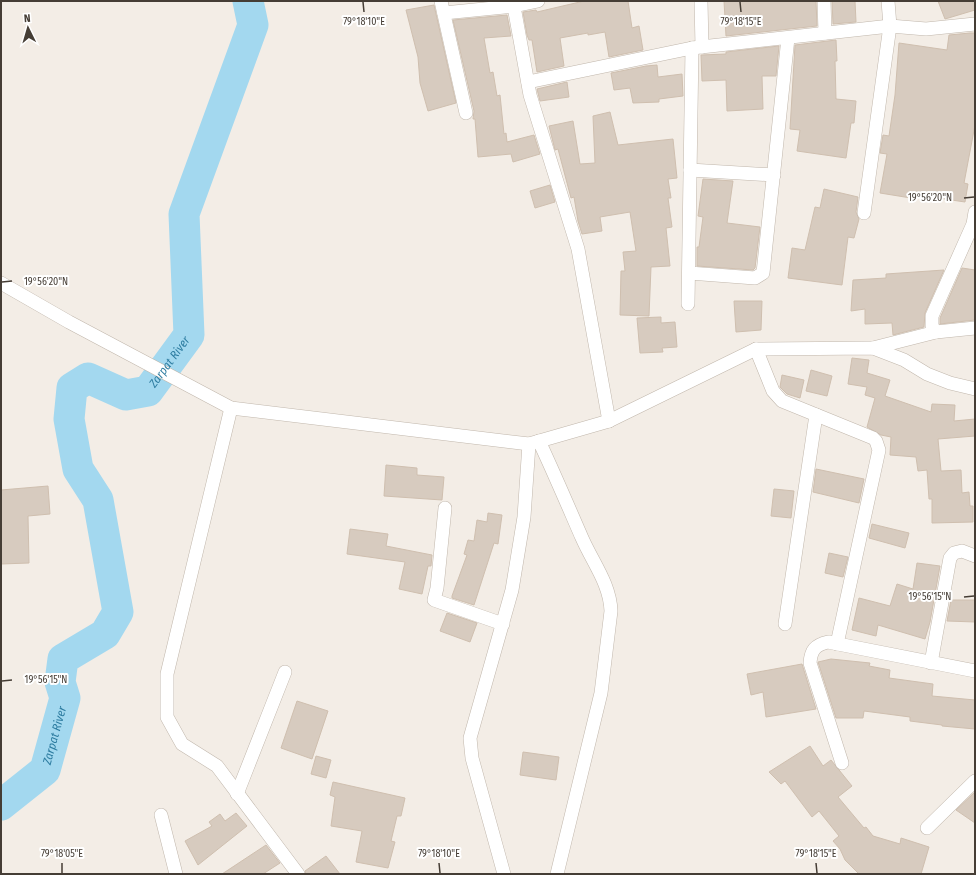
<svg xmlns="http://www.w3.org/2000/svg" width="976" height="875" viewBox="0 0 976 875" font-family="'Fira Sans Condensed',sans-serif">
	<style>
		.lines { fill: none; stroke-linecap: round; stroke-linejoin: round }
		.river { stroke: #a3d8ef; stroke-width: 31 }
		.building { fill: #d7cbbf; stroke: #cfbfaf }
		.minor-casing { stroke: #c1b7ac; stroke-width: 14 }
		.minor { stroke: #fff; stroke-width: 13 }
		.ticks { fill: none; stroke: #453d35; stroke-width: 1.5 }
		.labels { text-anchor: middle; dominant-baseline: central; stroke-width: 4; stroke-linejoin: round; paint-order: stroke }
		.water-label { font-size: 12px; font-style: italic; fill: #2d7ca0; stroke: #fff }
		.ticks-label { font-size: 10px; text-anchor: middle; fill: #453d35; stroke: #fff; stroke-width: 4; stroke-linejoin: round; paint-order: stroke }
	</style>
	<rect width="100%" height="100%" fill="#f3ede6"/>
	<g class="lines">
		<path class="river" id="s1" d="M1,805L45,770L65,698L60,682L63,659L105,634L118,612L98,500L78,469L69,419L72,388L88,378L126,395L148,391L189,335L184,214L253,25L248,1"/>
	</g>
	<g class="building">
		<polygon points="584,1 628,1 632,28 639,26 643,50 609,57 605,32 588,35 588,33 560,38 564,66 537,72 532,40 529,40 527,35 523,12 536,10 537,12"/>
		<polygon points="724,1 816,1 817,26 726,36"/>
		<polygon points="832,1 855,1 856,22 833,24"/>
		<polygon points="938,1 975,1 975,10 945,19"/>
		<polygon points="434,5 456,103 428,111 420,83 418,57 406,10"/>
		<polygon points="507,15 511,36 484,38 490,73 493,72 497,96 500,95 504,134 506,133 507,142 534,135 540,154 513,162 511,154 478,157 475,119 473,119 474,111 453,20"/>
		<polygon points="970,33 975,33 975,125 964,183 968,184 965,202 918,195 917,199 880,193 887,154 880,153 883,135 889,136 895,95 899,43 947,50 949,35"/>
		<polygon points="836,40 837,61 835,61 836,99 856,101 854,123 851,123 846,158 797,151 800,130 790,129 795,45"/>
		<polygon points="779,46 776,76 762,76 763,109 727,111 726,80 702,81 701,55 726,54 726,52"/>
		<polygon points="657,65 658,77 682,74 683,96 659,99 659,102 633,103 630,88 614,90 611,73 646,66"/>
		<polygon points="567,82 569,97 540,101 537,89"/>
		<polygon points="610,112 618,145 673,139 677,178 668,179 671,198 668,198 672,227 666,228 670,266 651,267 649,316 620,315 621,271 625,271 623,252 636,251 630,212 600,217 602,231 582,234 578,221 574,197 571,198 558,149 555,150 549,126 573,121 580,164 595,163 593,116"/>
		<polygon points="703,179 733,181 727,223 760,227 755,268 753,270 697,266 697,247 699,247 703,217 698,216"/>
		<polygon points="550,185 555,202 535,208 530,191"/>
		<polygon points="824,189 858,197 856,212 859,219 854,238 848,237 842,285 788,278 792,248 805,250 815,207 820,208"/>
		<polygon points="962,268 975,270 975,320 940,324 940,318"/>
		<polygon points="944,270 925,313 924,327 893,335 892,323 865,324 865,309 851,311 853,280 886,278 886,274"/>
		<polygon points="734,301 762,301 761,330 736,332"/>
		<polygon points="661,317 661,323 675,322 677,347 662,348 663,352 640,353 637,318"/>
		<polygon points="852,358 869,360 867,373 890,380 885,396 931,412 932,404 955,405 954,421 975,419 975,436 938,439 941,471 961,470 962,493 969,492 970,506 973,506 973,522 932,523 932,499 929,499 927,470 918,471 916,457 890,455 891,437 881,435 867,427 875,398 865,395 867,387 848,384"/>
		<polygon points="811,370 832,376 827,396 806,391"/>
		<polygon points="782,375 804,380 800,398 787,394 780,387"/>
		<polygon points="386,465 417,468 417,475 444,477 442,500 384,496"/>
		<polygon points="816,469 864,479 859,503 813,492"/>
		<polygon points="48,486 50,514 28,516 29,563 1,564 1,490"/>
		<polygon points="774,489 794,491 791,518 771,516"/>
		<polygon points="488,513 502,515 498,544 494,543 474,605 452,598 452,596 467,555 464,554 468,540 474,541 477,520 487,522"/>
		<polygon points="872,524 909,533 905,548 869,538"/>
		<polygon points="350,529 388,534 386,546 432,555 431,566 428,566 422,594 399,589 405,562 347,554"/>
		<polygon points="829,553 848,557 843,577 825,573"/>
		<polygon points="917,563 940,566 930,622 925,639 878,625 876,636 852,630 859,598 890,606 897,584 913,589"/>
		<polygon points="951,600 975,600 975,622 947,621"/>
		<polygon points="447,613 477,623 470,642 440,631"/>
		<polygon points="831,659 870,663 869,666 890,670 889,678 933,684 932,696 975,700 975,729 942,726 942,725 910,721 910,717 864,711 863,718 836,718 818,662"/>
		<polygon points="802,664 816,709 766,717 763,692 751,695 747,674"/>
		<polygon points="297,701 328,711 312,759 281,748"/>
		<polygon points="810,746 823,766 831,760 852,786 838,797 864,828 866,827 873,836 900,844 901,838 929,847 921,874 859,874 845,860 840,849 833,841 839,836 819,811 812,817 785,781 781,784 769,772"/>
		<polygon points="523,752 559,757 556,780 520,775"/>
		<polygon points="316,756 331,760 326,778 311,774"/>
		<polygon points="333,782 405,798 401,816 397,816 391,841 395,842 388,868 356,862 362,831 331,826 335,797 330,795"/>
		<polygon points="975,792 975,823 956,810"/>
		<polygon points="236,813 247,826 198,865 185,841 212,826 209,822 220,814 225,821"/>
		<polygon points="266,845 280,863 263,874 222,874"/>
		<polygon points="326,856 340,874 306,874 305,871"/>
	</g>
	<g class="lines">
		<g class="minor-casing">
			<g id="minor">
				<polyline points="441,1 466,113"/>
				<polyline points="513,1 530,95 578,249 609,421"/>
				<polyline points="701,1 702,47"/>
				<polyline points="824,1 825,33"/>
				<polyline points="444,13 514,6 538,1"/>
				<polyline points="528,82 692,48 890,26 926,29 975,24"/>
				<polyline points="690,170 774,175"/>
				<polyline points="864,213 890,26 888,1"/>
				<polyline points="689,273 755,278 763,273 788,38"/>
				<polyline points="1,283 69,322 231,408 529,444 609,421 756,349 873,348 904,360 927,374 950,383 975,389"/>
				<polyline points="688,304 692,48"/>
				<polyline points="936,332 975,328"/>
				<polyline points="873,348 936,332 932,326 932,316 973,224 975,212"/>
				<polyline points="756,349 773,391 782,401 873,438 876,441 879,450 837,644"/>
				<polyline points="231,408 167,674 167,717 182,744 217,766 298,874"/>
				<path d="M539,441C554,473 568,506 582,538C593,563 610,584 611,611L601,693L557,874"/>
				<polyline points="445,508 437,588 434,600 503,624"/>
				<polyline points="785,624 816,415"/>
				<polyline points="931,663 950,558 954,553 962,551 975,556"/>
				<path d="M842,763L810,663C811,650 815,645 828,642L975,671"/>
				<polyline points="237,794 285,672"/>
				<polyline points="161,815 176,874"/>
				<polyline points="927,828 975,781"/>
				<polyline points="504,874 472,758 470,738 512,590 524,517 529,444"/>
			</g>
		</g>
		<use href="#minor" class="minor"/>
	</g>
	<path class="ticks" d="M363,2L364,12M740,2L741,12M964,198L974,197M2,282L12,281M964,597L974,596M2,681L12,680M62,863V873M439,863L440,873M816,863L817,873"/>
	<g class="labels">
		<g class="water-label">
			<text stroke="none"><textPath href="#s1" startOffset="597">Zarpat River</textPath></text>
			<text stroke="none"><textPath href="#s1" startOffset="92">Zarpat River</textPath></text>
		</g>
	</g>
	<g class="ticks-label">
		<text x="364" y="25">79°18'10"E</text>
		<text x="741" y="25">79°18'15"E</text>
		<text x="930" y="201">19°56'20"N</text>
		<text x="46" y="285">19°56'20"N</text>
		<text x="930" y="600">19°56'15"N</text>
		<text x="46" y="683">19°56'15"N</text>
		<text x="62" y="857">79°18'05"E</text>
		<text x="439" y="857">79°18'10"E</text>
		<text x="816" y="857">79°18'15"E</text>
	</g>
	<rect width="976" height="875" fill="none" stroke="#453d35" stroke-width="4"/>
	<g transform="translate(28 28) rotate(355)" stroke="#ffffff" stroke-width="3" paint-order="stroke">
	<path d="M0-3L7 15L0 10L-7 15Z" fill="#453d35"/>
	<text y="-6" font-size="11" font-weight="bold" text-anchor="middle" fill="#453d35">N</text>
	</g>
</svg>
